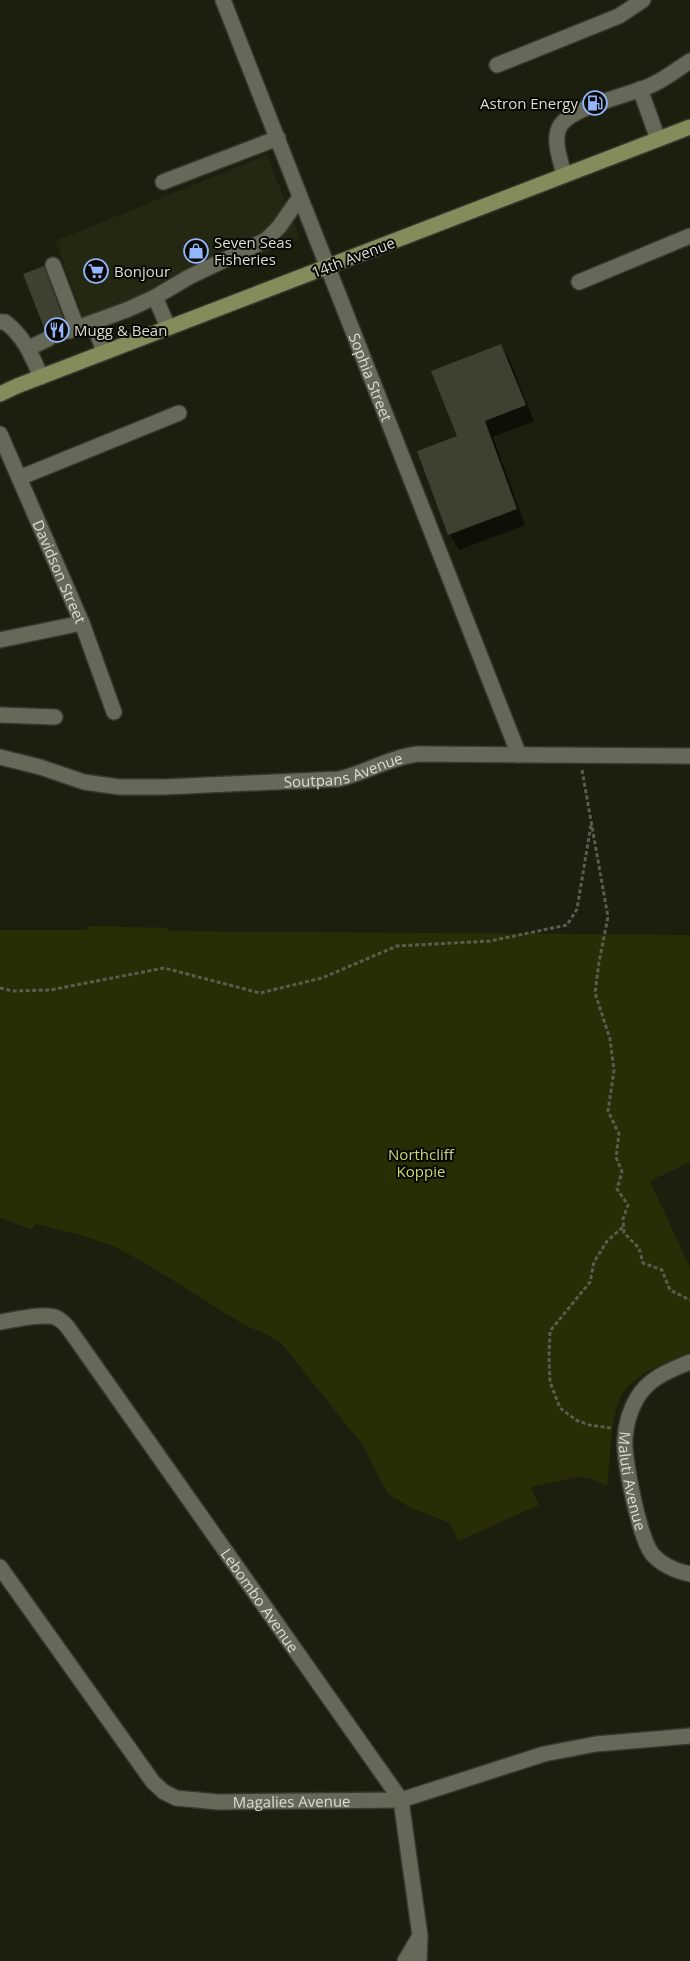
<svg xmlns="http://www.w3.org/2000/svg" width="690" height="1961" viewBox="0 0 690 1961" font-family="'Open Sans',sans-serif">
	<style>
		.built { fill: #242711 }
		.green { fill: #292d05 }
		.shadow { fill: #0007 }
		.building { fill: #3e4130 }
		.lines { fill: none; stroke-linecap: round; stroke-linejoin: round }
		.minor-tunnel { stroke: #393b2b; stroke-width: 15; stroke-dasharray: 15 8; stroke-linecap: butt }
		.minor-casing { stroke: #36372e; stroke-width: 18 }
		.major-casing { stroke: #36372e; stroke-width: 18 }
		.path { stroke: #5a5c4d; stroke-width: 3; stroke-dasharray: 4 2.5; stroke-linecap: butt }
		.minor { stroke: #666957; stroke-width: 15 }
		.major { stroke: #858c5c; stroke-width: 15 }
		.labels { text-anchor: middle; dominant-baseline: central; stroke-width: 4; stroke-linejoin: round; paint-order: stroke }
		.poi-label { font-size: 15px; fill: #dbddd2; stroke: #070803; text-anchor: start }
		.street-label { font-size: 15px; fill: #dbddd2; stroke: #070803 }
		.park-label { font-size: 15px; fill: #ccd872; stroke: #070803 }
	</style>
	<rect width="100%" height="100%" fill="#1c1e0e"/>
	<polygon class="built" points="267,155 300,239 87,326 55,241"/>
	<path class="green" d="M89,926L167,928L170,931L690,935V1162L650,1181L690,1268V1352C663,1364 623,1377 616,1409C610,1434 610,1461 607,1486L589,1478L577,1477L531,1487L539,1505L458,1541L450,1523L409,1507L387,1493L364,1447L282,1344L264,1333L246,1326L145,1263L113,1246L81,1235L36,1224L31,1229L0,1218V930H86Z"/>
	<g class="shadow">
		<polygon points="45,271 66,327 61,334 64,342 60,343 56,335 48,334 46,330"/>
		<polygon points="501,345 510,361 534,421 493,437 525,525 459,550 450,534 459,437"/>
	</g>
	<g class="building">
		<polygon points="44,266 65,323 60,330 63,338 57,340 54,332 45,330 23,274"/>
		<polygon points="501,344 526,405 485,421 517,509 448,535 417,451 457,436 431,371"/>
	</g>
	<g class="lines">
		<polyline class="minor-tunnel" points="48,339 69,331"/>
		<g class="minor-casing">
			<g id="minor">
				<path id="s1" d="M223,0L519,755"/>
				<polyline points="497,65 619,16 643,0"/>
				<polyline points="640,89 658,139"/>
				<path d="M564,175C561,161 552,140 560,126C572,107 625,96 647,87C663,81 676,70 690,61"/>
				<polyline points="163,182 278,138"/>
				<polyline points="53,265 77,328"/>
				<polyline points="579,282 690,236"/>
				<polyline points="155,297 189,277 266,240 279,227 300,197"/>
				<path d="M0,322H5C24,336 32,356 41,377"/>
				<polyline points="93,322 104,352"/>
				<polyline points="69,331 129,309 155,297 168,327"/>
				<polyline points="29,348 48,339"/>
				<path id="s2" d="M0,434L82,623L114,712"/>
				<polyline points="19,478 179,413"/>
				<polyline points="0,640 82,623"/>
				<polyline points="0,715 55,717"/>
				<path id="s3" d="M0,757L40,767L84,782L119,787H164L339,779C366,773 390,757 418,754L690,756"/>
				<path id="s4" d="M0,1322C14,1320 44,1312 57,1318C61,1320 66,1325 69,1329L401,1800L420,1936L419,1961"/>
				<path id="s5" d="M690,1362C670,1370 649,1378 637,1398C630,1410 626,1424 625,1438C623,1458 640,1541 653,1555C663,1566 676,1571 690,1574"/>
				<path id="s6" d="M0,1567L153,1782L164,1792L176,1798L218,1802L401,1800L544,1754L596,1744L690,1736"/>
				<polyline points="405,1961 418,1939"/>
			</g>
		</g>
		<g class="major-casing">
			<polyline id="major" points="0,394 17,386 690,127"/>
		</g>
		<g class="path">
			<polyline points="582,770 608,917 599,962 595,993 610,1039 614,1070 608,1111 619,1134 616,1157 622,1172 617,1189 628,1205 623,1219 624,1233 639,1248 643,1263 662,1270 670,1290 690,1300"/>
			<polyline points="0,988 13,991 50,990 164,968 260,993 322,978 397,946 490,941 567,925 577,909 591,825"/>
			<polyline points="611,1428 589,1425 576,1420 560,1408 550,1382 549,1356 550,1331 590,1282 594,1262 607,1241 624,1226"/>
		</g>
		<use href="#minor" class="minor"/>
		<use href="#major" class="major"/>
	</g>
	<defs>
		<g id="fuel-ring" transform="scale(1.25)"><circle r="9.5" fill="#070803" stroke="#92b7fd" stroke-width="1.5"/><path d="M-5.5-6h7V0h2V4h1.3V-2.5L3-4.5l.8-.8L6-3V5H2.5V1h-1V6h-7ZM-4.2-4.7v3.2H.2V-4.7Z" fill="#92b7fd"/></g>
		<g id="shop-ring" transform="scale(1.25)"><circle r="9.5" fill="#070803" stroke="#92b7fd" stroke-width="1.5"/><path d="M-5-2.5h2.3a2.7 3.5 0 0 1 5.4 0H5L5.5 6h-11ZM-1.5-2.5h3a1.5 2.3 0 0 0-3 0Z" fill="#92b7fd"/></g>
		<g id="supermarket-ring" transform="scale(1.25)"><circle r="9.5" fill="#070803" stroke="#92b7fd" stroke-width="1.5"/><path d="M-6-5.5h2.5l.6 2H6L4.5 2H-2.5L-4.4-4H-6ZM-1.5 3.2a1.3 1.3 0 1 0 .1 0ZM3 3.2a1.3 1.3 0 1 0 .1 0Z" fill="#92b7fd"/></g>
		<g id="restaurant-ring" transform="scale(1.25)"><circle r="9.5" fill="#070803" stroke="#92b7fd" stroke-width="1.5"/><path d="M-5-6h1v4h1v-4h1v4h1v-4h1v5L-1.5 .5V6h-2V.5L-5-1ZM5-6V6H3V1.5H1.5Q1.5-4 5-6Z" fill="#92b7fd"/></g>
	</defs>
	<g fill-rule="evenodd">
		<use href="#fuel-ring" x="595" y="103"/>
		<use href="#shop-ring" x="196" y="251"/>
		<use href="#supermarket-ring" x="96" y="271"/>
		<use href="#restaurant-ring" x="57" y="330"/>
	</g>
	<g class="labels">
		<g class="poi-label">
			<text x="578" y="103" text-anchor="end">Astron Energy</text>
			<text x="214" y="242">Seven Seas<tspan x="214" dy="17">Fisheries</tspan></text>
			<text x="114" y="271">Bonjour</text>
			<text x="74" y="330">Mugg &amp; Bean</text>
		</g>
		<g class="street-label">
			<text transform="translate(353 257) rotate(-21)">14th Avenue</text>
			<text stroke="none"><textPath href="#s1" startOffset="405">Sophia Street</textPath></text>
			<text stroke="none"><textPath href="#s2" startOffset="150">Davidson Street</textPath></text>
			<text stroke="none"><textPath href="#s3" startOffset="349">Soutpans Avenue</textPath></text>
			<text stroke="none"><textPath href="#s5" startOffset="151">Maluti Avenue</textPath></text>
			<text stroke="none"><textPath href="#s4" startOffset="406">Lebombo Avenue</textPath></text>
			<text stroke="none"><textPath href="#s6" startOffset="408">Magalies Avenue</textPath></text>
		</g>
		<g class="park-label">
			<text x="421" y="1154">Northcliff<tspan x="421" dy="17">Koppie</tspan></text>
		</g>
	</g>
</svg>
